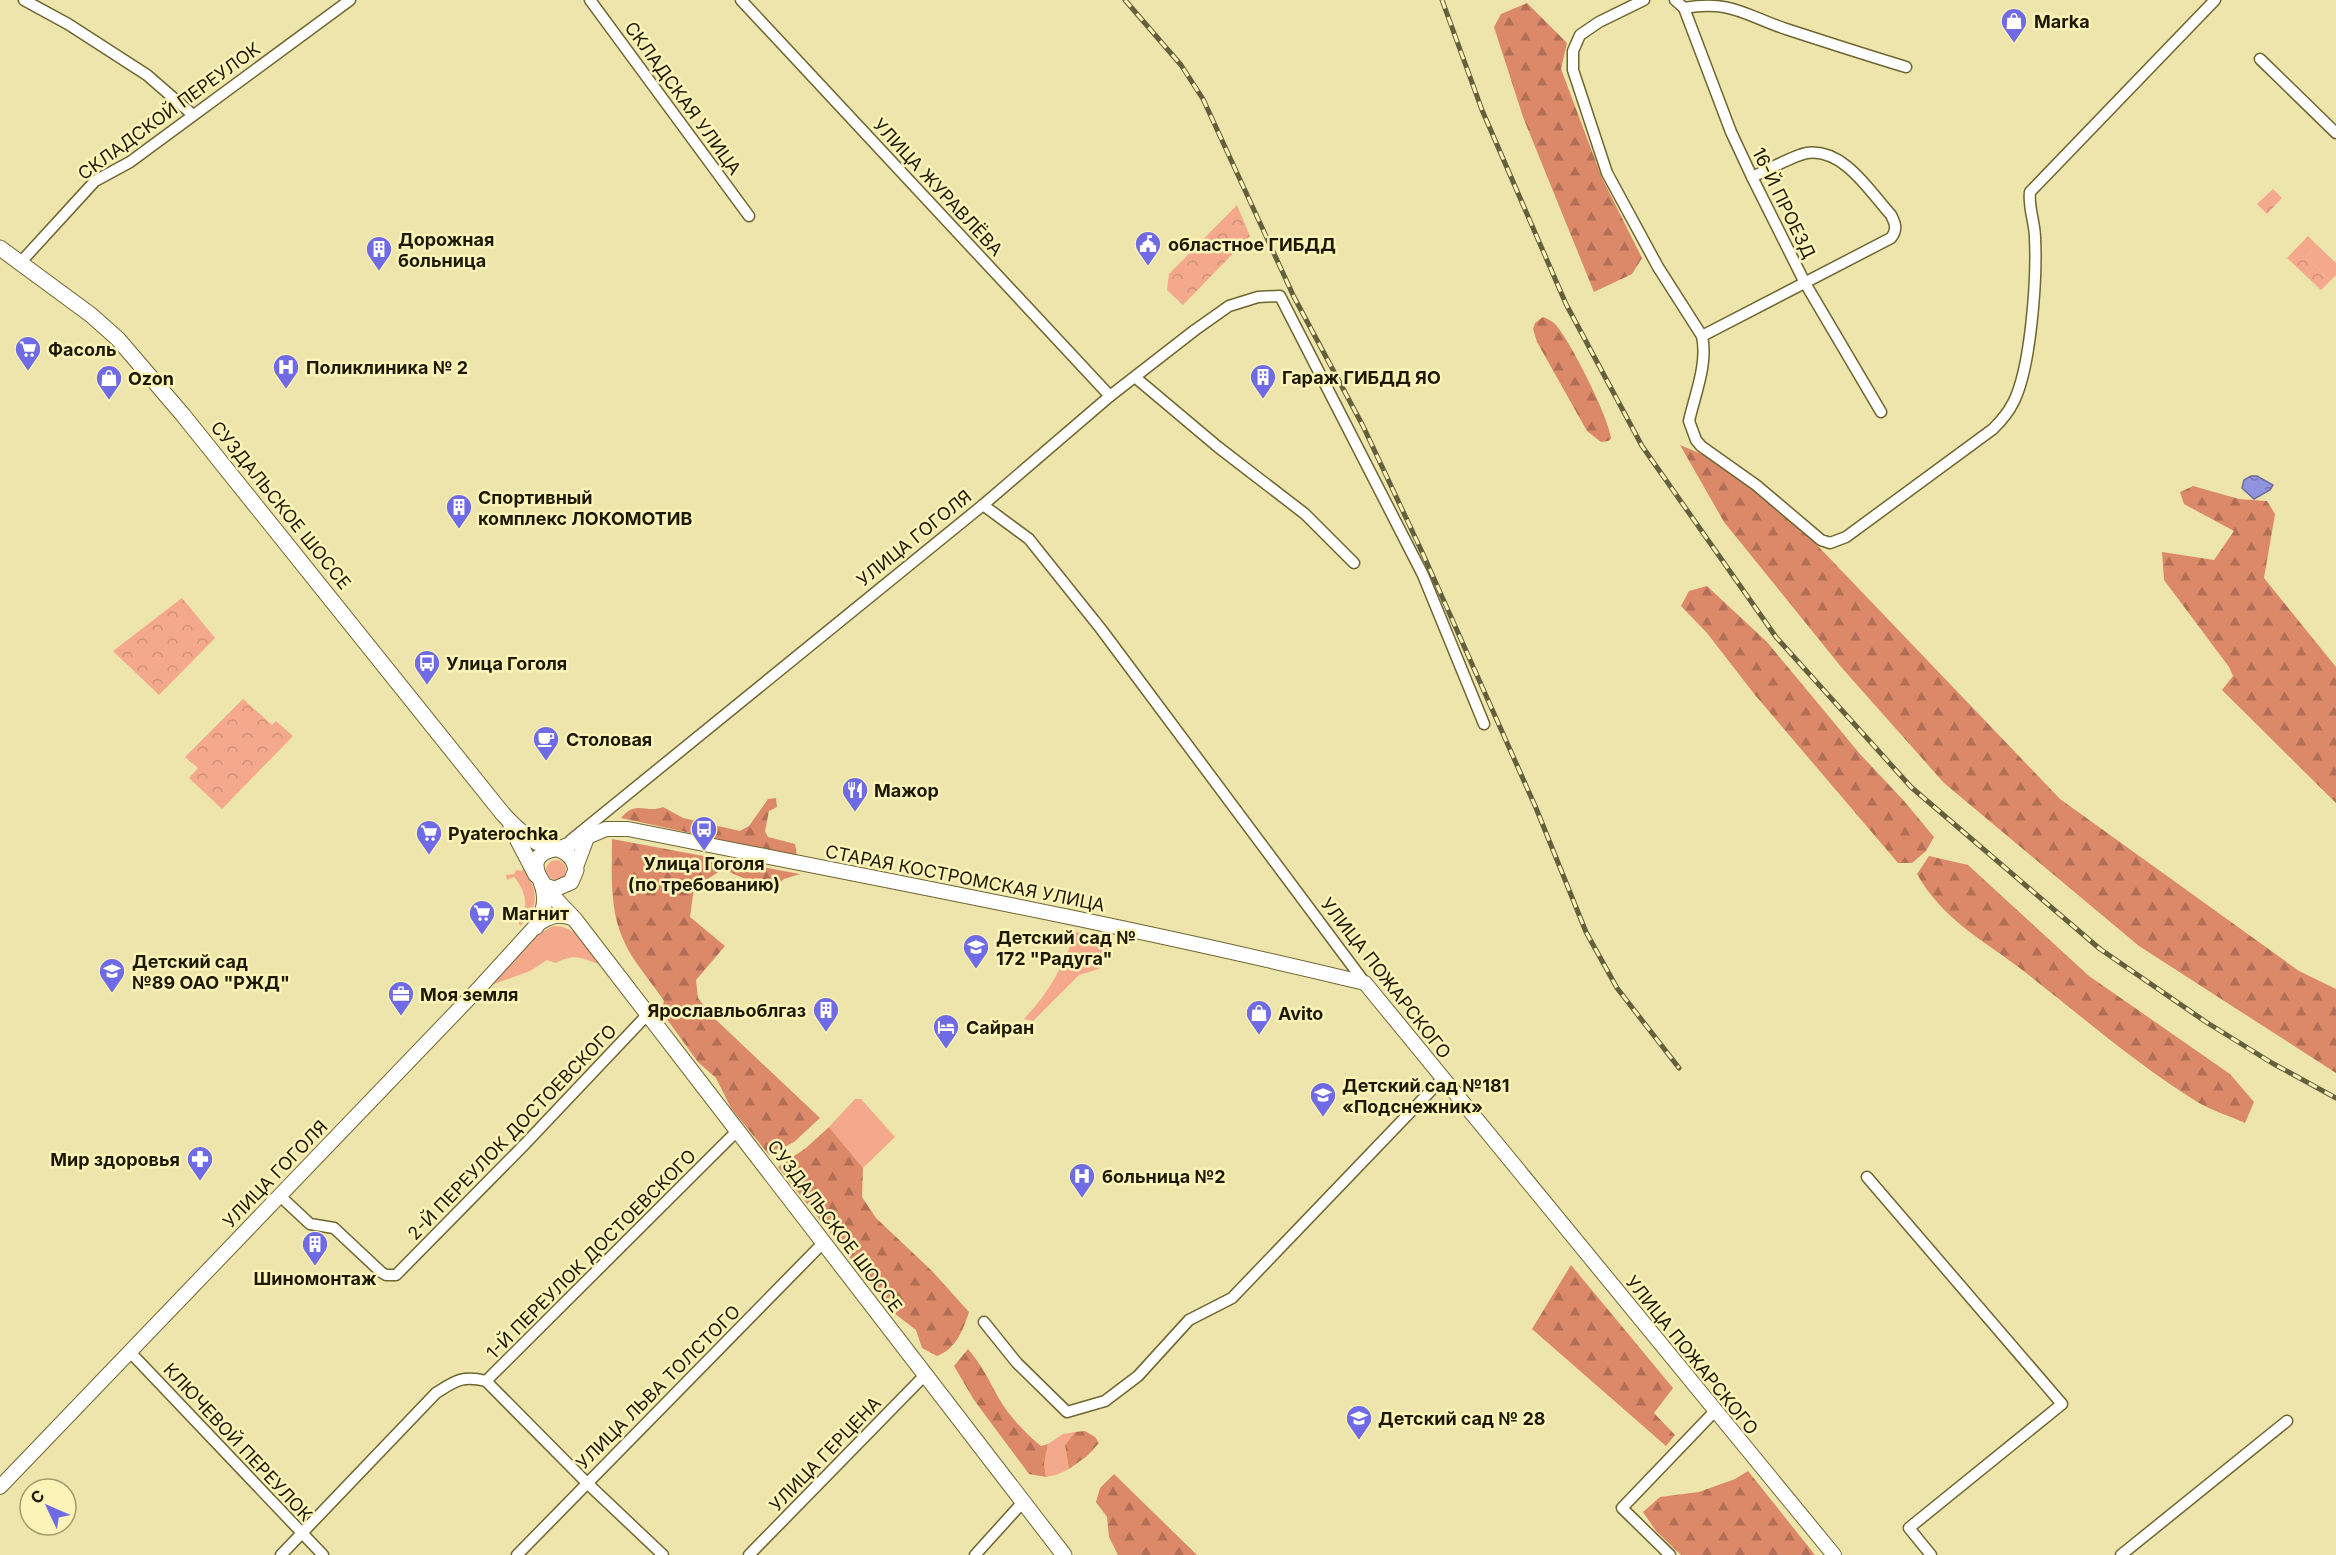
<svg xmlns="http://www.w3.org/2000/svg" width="2336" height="1555" viewBox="0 0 2336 1555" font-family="Inter,sans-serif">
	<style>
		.grass { fill: #f4a98d }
		.forest { fill: url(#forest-firs) }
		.park { fill: url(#park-crowns) }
		.water { fill: url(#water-ripples); stroke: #6e6e9d; stroke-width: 1.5 }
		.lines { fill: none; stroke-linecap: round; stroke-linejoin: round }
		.minor-casing { stroke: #6e6630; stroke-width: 13 }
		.tertiary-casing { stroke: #6e6630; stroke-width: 16 }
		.secondary-casing { stroke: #6e6630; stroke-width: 17 }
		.minor { stroke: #fff; stroke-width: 10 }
		.tertiary { stroke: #fff; stroke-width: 14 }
		.secondary { stroke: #fff; stroke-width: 15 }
		.rail-casing { stroke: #645f3d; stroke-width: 5 }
		.rail { stroke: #fbf3b8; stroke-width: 3; stroke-dasharray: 9; stroke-linecap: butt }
		.labels { text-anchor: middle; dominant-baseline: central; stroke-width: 5; stroke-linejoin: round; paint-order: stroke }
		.poi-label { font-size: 18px; font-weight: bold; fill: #1d1904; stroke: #fbf3b8; text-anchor: start }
		.street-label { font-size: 18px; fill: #1d1904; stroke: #fbf3b8 }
	</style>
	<defs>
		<pattern id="forest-firs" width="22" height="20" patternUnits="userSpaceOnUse" patternTransform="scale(1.5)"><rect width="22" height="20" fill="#dc896a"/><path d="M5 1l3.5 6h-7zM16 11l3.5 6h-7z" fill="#b26f55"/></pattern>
		<pattern id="park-crowns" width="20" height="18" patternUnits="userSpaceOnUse" patternTransform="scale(1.5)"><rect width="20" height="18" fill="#f4a98d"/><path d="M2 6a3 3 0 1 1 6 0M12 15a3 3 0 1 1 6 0" fill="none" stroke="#d19178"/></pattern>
		<pattern id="water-ripples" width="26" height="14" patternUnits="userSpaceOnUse" patternTransform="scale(1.5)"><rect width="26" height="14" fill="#9093de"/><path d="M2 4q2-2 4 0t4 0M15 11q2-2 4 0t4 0" fill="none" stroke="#7577b2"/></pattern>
	</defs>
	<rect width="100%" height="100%" fill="#ede5ab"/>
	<g class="grass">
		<polygon points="2317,245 2336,263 2336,275 2330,281 2306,257"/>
		<circle cx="556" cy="870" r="10"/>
		<path d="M524,866C536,890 542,905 520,926L518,920C520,916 524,911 525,906C527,898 520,883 514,877L507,880L506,875L514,874L516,870L522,871Z"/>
		<path d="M553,926C576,925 588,946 600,964C581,959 576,952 556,963L547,960L530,971L491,985C509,966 529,937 553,926Z"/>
		<path d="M1075,932L1103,936L1109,951L1099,969L1079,975L1033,1021L1024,1019C1048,994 1065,964 1075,932Z"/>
		<polygon points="855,1099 861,1099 895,1137 863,1168 829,1127"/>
		<polygon points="1075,1432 1065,1445 1069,1469 1056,1475 1046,1477 1044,1464 1048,1444 1063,1434"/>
	</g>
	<g class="forest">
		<polygon points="1527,3 1567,43 1561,69 1602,178 1642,258 1632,274 1594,292 1523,117 1494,27 1501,14"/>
		<path d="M1543,317C1548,319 1552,321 1555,324C1570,340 1609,418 1611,439L1608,441L1601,442L1587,431L1537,342L1533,329L1535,323Z"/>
		<polygon points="1680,445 1749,474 2060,799 2299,971 2336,989 2336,1073 2139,946 1944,783 1842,668 1724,522"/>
		<polygon points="2193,486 2239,499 2267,501 2275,514 2264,578 2336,667 2336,803 2222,690 2233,676 2229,667 2164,580 2162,552 2214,560 2234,531 2184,504 2180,492"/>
		<polygon points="1707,586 1767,642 1860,754 1904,801 1934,837 1926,851 1912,863 1898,863 1755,695 1707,633 1681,606 1689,591"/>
		<path d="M776,798L777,807L769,811L765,831L768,837L795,844L797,856L621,818C636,799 646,814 663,807L683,818L740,831L749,826L768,799Z"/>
		<path d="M612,839L800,874L784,879L771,891L723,869L694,888L690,917L725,946L696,980L698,998L713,1017L820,1118L794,1142L769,1155L731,1108L716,1078L698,1062L661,1011L664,1001C651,981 632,961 623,939C609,908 612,872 612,839Z"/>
		<path d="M1929,856L1968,865L2089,976L2230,1074L2254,1102L2245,1123C2230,1116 2213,1111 2199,1103C2134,1063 2077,1012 2017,966C1978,937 1942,918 1917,874Z"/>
		<path d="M829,1127L863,1168L862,1197L876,1218L932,1271L969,1312C963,1330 956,1349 937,1356L922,1348L916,1330L894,1313L778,1167L806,1148Z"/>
		<polygon points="1571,1265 1673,1388 1654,1413 1675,1435 1666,1446 1532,1329"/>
		<path d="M968,1349C981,1364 989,1380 998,1397C1009,1416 1024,1432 1041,1446L1048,1444L1044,1464L1046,1477L1029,1474L974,1400L954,1366Z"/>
		<polygon points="1085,1431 1095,1437 1099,1443 1087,1456 1069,1469 1065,1445 1075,1432"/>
		<polygon points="1748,1471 1815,1555 1681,1555 1656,1531 1643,1512 1660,1497 1699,1492 1735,1479"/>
		<polygon points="1114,1474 1197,1555 1118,1555 1109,1537 1107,1517 1096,1502 1100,1488"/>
	</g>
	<g class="park">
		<polygon points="2273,189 2282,198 2267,214 2257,204"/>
		<polygon points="1237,205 1250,236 1183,305 1167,290 1169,274"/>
		<polygon points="2308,236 2317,245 2306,257 2330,281 2321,290 2287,258"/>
		<polygon points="182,598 215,638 159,695 113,651"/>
		<polygon points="243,699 272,725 276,721 293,736 222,809 189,778 198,768 185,757"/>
	</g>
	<polygon class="water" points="2251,476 2257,476 2273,485 2270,490 2254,499 2242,488 2244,480"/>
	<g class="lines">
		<g class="minor-casing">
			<g id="minor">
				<polyline points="24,0 68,24 147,75 193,115"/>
				<polyline points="590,0 749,216"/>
				<polyline points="741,0 1110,396"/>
				<path d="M1644,0L1599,22L1580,35L1573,51V70L1607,173L1658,267L1702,336C1708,364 1695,394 1689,421L1696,440L1701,446L1756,485L1821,540L1830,543L1846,537L1993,429C2001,421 2008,413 2013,403C2031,369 2037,278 2035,238C2035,223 2028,207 2030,192L2215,0"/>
				<polyline points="1675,0 1684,8 1731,132 1752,177 1805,283 1881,412"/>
				<path d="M1684,8C1732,0 1744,15 1786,29C1826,42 1866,55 1906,67"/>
				<polyline points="2260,59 2336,133"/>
				<polyline points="20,263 95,181 130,162 350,0"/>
				<path d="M1702,336L1891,238C1898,229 1895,223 1891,215C1870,192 1844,148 1807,153C1794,155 1766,171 1752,177"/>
				<polyline points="1136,378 1218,447 1305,514 1354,563"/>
				<polyline points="983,505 1029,539 1101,629 1365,983"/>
				<polyline points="571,840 983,505 1110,396 1195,330 1229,306 1258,297 1280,296 1423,575 1484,724"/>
				<polyline points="1867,1177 2062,1404 1909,1528 1931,1555"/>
				<polyline points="280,1196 310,1224 334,1228 381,1272 386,1275 396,1275 525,1144 647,1015"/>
				<polyline points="984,1322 1017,1363 1067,1412 1105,1401 1138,1376 1189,1320 1232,1298 1443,1078"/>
				<polyline points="130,1352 323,1555"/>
				<polyline points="486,1381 737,1131"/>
				<polyline points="486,1381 587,1483 663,1555"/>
				<path d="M281,1555L436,1393C455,1381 462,1375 486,1381"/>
				<polyline points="517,1555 824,1242"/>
				<polyline points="749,1555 924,1376"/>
				<polyline points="975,1555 1023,1502"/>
				<polyline points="1670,1555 1622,1508 1715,1411"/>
				<polyline points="2121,1555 2287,1421"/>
			</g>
		</g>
		<g class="tertiary-casing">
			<g id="tertiary">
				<path d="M558,849L606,829H628C874,878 1121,924 1365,983L1834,1555"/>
				<polyline points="576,867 588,835"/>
				<path d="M537,925C550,915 560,913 575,919"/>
				<polyline points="0,1487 481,986 542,919"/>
			</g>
		</g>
		<g class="secondary-casing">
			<g id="secondary">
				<path d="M0,248L91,315L118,339L183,415L503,814C513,825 523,835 536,842C553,850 572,847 576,870L571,882L555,889L544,886"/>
				<polyline points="511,827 536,875"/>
				<path d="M554,849C508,860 563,905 576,921L1064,1555"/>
				<path d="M536,927C544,911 548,899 541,882"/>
			</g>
		</g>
		<use href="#minor" class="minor"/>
		<use href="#tertiary" class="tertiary"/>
		<use href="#secondary" class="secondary"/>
		<g class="rail-casing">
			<g id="rail">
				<polyline points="1125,0 1181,65 1203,99 1294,297 1363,426 1423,554 1536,808 1586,932 1617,988 1679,1068"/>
				<polyline points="1442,0 1482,110 1566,304 1642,446 1776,637 1911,787 2100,949 2206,1022 2272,1063 2336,1098"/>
			</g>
		</g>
		<use href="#rail" class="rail"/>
	</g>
	<defs>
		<g id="shop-pin" transform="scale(1.35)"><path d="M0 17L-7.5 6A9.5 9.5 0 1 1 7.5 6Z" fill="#6f6ae5" stroke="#fbf3b8"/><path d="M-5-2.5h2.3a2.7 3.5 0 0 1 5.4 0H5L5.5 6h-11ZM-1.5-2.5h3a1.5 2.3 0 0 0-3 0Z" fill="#fff"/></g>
		<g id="civic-pin" transform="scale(1.35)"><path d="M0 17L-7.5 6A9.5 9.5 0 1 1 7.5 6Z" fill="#6f6ae5" stroke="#fbf3b8"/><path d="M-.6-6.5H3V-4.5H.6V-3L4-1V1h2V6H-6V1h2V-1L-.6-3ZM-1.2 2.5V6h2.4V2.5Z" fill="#fff"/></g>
		<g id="building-pin" transform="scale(1.35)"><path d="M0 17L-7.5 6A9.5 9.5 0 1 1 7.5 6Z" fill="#6f6ae5" stroke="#fbf3b8"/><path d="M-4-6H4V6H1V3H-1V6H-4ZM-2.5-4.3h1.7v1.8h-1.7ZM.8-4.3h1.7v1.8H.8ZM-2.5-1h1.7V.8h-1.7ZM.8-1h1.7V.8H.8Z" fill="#fff"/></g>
		<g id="supermarket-pin" transform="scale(1.35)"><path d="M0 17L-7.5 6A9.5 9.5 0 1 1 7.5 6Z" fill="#6f6ae5" stroke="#fbf3b8"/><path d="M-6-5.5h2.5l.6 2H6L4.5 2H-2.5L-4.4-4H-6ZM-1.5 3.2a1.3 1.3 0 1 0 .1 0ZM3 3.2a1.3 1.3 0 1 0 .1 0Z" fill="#fff"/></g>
		<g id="hospital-pin" transform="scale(1.35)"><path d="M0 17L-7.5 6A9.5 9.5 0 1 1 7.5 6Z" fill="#6f6ae5" stroke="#fbf3b8"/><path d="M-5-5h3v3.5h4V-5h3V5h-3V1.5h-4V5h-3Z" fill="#fff"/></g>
		<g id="bus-pin" transform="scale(1.35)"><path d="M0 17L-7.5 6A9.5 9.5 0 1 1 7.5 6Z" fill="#6f6ae5" stroke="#fbf3b8"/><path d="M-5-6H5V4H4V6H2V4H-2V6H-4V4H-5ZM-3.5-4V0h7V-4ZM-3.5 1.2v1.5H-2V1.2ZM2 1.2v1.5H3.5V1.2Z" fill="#fff"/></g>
		<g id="cafe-pin" transform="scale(1.35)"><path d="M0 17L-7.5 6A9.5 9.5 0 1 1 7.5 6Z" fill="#6f6ae5" stroke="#fbf3b8"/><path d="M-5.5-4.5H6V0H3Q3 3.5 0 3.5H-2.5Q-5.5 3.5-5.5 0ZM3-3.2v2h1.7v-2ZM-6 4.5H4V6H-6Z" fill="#fff"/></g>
		<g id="restaurant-pin" transform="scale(1.35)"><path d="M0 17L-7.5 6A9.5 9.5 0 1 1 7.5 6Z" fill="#6f6ae5" stroke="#fbf3b8"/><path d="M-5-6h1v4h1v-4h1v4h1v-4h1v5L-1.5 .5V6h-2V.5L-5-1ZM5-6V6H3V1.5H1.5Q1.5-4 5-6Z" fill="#fff"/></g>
		<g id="school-pin" transform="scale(1.35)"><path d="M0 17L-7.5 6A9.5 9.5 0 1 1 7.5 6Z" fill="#6f6ae5" stroke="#fbf3b8"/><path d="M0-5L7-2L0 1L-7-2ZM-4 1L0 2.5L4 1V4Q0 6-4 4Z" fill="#fff"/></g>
		<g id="office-pin" transform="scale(1.35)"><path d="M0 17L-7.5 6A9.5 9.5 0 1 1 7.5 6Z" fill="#6f6ae5" stroke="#fbf3b8"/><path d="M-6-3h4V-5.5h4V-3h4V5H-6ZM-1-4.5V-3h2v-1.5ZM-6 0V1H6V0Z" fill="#fff"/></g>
		<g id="hotel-pin" transform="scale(1.35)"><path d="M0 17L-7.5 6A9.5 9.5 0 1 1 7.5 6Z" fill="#6f6ae5" stroke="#fbf3b8"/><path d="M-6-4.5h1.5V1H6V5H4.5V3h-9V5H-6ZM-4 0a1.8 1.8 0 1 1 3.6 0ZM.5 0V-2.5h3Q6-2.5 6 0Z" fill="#fff"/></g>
		<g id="pharmacy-pin" transform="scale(1.35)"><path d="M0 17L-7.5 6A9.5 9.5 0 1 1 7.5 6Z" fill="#6f6ae5" stroke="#fbf3b8"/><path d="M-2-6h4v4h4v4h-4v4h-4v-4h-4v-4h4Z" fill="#fff"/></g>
	</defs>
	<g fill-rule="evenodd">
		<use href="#shop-pin" x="2014" y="21"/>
		<use href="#civic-pin" x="1148" y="244"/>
		<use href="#building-pin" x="379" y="249"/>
		<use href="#supermarket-pin" x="28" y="349"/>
		<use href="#hospital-pin" x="286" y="367"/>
		<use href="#building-pin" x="1263" y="377"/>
		<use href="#shop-pin" x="109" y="378"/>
		<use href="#building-pin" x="459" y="507"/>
		<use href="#bus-pin" x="427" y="663"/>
		<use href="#cafe-pin" x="546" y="739"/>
		<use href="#restaurant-pin" x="855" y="790"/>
		<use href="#bus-pin" x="704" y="829"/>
		<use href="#supermarket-pin" x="429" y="833"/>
		<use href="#supermarket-pin" x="482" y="913"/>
		<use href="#school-pin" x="976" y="947"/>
		<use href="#school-pin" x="112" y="971"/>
		<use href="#office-pin" x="401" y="994"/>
		<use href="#building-pin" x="826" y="1010"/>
		<use href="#shop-pin" x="1259" y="1013"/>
		<use href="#hotel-pin" x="946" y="1027"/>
		<use href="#school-pin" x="1323" y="1095"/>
		<use href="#pharmacy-pin" x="200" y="1159"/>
		<use href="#hospital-pin" x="1082" y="1176"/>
		<use href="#building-pin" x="315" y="1244"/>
		<use href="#school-pin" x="1359" y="1418"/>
	</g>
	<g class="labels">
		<g class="poi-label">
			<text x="2034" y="21">Marka</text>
			<text x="398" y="239">Дорожная<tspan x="398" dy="21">больница</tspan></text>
			<text x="1168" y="244">областное ГИБДД</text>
			<text x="48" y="349">Фасоль</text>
			<text x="306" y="367">Поликлиника № 2</text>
			<text x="1282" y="377">Гараж ГИБДД ЯО</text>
			<text x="128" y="378">Ozon</text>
			<text x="478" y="497">Спортивный<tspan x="478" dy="21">комплекс ЛОКОМОТИВ</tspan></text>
			<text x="446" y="663">Улица Гоголя</text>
			<text x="566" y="739">Столовая</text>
			<text x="874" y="790">Мажор</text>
			<text x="448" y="833">Pyaterochka</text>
			<text x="704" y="863" text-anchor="middle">Улица Гоголя<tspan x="704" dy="21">(по требованию)</tspan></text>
			<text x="502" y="913">Магнит</text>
			<text x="996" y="937">Детский сад №<tspan x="996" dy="21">172 "Радуга"</tspan></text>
			<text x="132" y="961">Детский сад<tspan x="132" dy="21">№89 ОАО "РЖД"</tspan></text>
			<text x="420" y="994">Моя земля</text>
			<text x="806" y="1010" text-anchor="end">Ярославльоблгаз</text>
			<text x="1278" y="1013">Avito</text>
			<text x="966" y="1027">Сайран</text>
			<text x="1342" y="1085">Детский сад №181<tspan x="1342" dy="21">«Подснежник»</tspan></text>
			<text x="180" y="1159" text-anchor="end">Мир здоровья</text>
			<text x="1102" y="1176">больница №2</text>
			<text x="315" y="1278" text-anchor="middle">Шиномонтаж</text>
			<text x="1378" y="1418">Детский сад № 28</text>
		</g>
		<g class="street-label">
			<text transform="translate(683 98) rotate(54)">СКЛАДСКАЯ УЛИЦА</text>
			<text transform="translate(169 111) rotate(-36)">СКЛАДСКОЙ ПЕРЕУЛОК</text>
			<text transform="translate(938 187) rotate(47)">УЛИЦА ЖУРАВЛЁВА</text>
			<text transform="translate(1784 203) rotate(64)">16-Й ПРОЕЗД</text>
			<text transform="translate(281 505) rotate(51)">СУЗДАЛЬСКОЕ ШОССЕ</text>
			<text transform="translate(914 538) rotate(-39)">УЛИЦА ГОГОЛЯ</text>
			<text transform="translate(965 878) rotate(11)">СТАРАЯ КОСТРОМСКАЯ УЛИЦА</text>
			<text transform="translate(1386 978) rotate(52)">УЛИЦА ПОЖАРСКОГО</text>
			<text transform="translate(512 1132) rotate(-46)">2-Й ПЕРЕУЛОК ДОСТОЕВСКОГО</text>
			<text transform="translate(275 1174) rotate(-46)">УЛИЦА ГОГОЛЯ</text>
			<text transform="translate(835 1226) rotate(53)">СУЗДАЛЬСКОЕ ШОССЕ</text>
			<text transform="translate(591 1254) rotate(-45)">1-Й ПЕРЕУЛОК ДОСТОЕВСКОГО</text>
			<text transform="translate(1692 1355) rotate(51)">УЛИЦА ПОЖАРСКОГО</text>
			<text transform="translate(658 1387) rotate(-45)">УЛИЦА ЛЬВА ТОЛСТОГО</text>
			<text transform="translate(238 1442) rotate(47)">КЛЮЧЕВОЙ ПЕРЕУЛОК</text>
			<text transform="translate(825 1454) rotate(-46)">УЛИЦА ГЕРЦЕНА</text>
		</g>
	</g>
	<g transform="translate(48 1507) rotate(314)"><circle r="28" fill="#fbf3b8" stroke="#a29c70" stroke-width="1.5"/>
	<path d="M0-4.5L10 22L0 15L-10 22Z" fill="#6f6ae5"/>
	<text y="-9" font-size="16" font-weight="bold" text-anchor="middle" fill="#1d1904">С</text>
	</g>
</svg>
